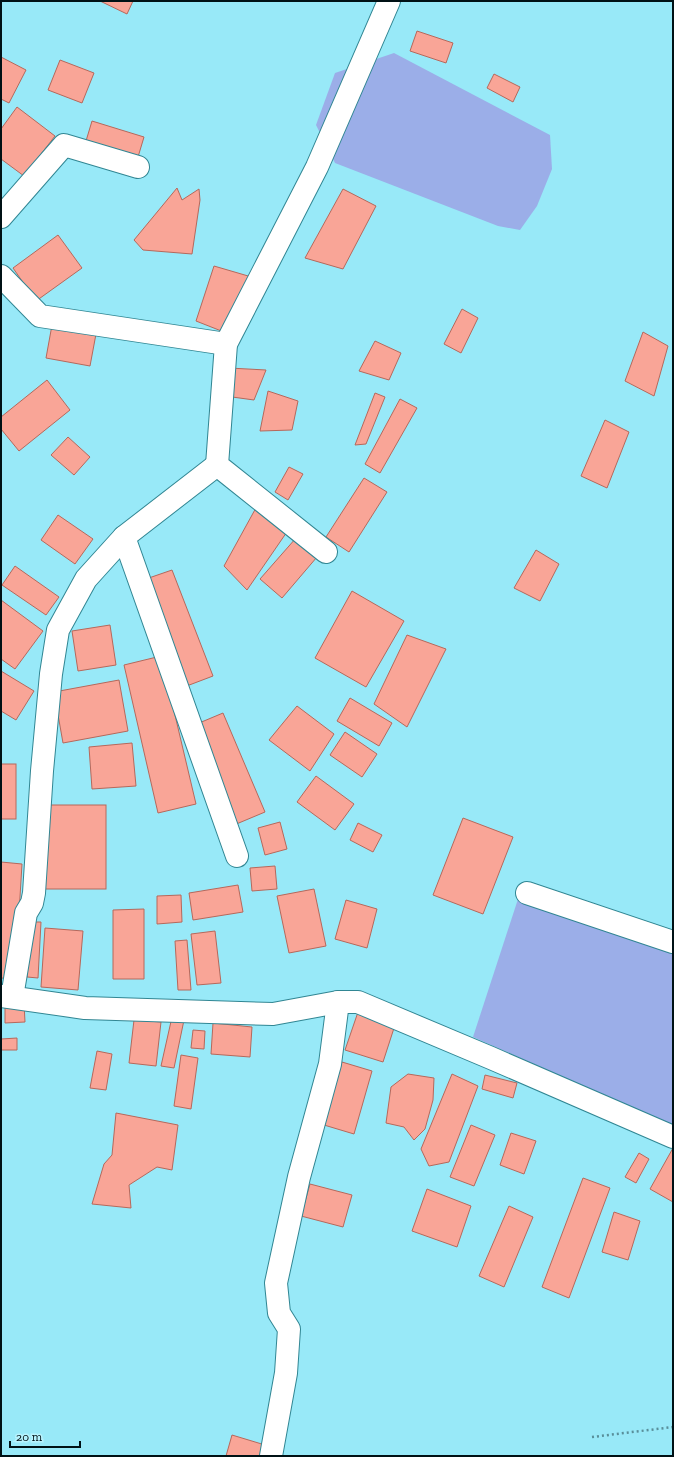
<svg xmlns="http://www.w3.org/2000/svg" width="674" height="1457" viewBox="0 0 674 1457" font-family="'Zilla Slab',serif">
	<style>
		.water { fill: #9baee8 }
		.building { fill: #f9a597; stroke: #b6685b }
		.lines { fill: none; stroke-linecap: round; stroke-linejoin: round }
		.minor-casing { stroke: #318693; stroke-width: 24 }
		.path { stroke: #598f9a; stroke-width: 2.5; stroke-dasharray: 2 3; stroke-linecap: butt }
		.minor { stroke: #fff; stroke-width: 22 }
	</style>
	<rect width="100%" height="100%" fill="#98e9f8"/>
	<g class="water">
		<polygon points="394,53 550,135 552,169 537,206 520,230 498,226 335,163 316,125 335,73"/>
		<polygon points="519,896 673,947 673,1126 473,1037"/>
	</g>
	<g class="building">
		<polygon points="100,1 133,1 127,14"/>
		<polygon points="417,31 453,43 446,63 410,51"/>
		<polygon points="1,57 26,70 9,103 1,99"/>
		<polygon points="60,60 94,73 82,103 48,90"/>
		<polygon points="494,74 520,87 513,102 487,88"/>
		<polygon points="17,107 55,136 24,176 1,159 1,129"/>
		<polygon points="92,121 144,137 138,157 86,141"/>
		<polygon points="177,188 182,200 199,189 200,200 192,254 143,250 134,240"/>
		<polygon points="343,189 376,206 343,269 305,258"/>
		<polygon points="58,235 82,268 36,301 13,268"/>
		<polygon points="214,266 255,278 229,334 196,321"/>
		<polygon points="462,309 478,318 461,353 444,344"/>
		<polygon points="52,325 96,334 90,366 46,358"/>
		<polygon points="643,332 668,346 654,396 625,381"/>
		<polygon points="375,341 401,353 389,380 359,371"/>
		<polygon points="229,368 266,370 254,400 225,396"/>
		<polygon points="47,380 70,410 19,451 1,429 1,417"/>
		<polygon points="268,391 298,401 292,430 260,431"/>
		<polygon points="375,393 385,397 366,444 355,445"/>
		<polygon points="400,399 417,408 380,473 365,464"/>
		<polygon points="605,420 629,432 607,488 581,476"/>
		<polygon points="68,437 90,457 74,475 51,455"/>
		<polygon points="289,467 303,474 288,500 275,492"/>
		<polygon points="364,478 387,492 349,552 326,537"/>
		<polygon points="257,506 291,526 247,590 224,566"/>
		<polygon points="58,515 93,539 75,564 41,540"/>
		<polygon points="296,538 317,557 282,598 260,579"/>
		<polygon points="536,550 559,564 540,601 514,588"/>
		<polygon points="15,566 59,597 46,615 2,585"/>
		<polygon points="172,570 213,676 184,687 143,580"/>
		<polygon points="352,591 404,621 366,687 315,658"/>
		<polygon points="1,600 43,631 15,669 1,659"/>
		<polygon points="110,625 116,665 78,671 72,631"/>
		<polygon points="407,635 446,649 407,727 374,704"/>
		<polygon points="161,656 196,804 158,813 124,665"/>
		<polygon points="1,671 34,691 16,720 1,711"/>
		<polygon points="119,680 128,731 63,743 54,692"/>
		<polygon points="350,698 392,723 379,746 337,721"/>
		<polygon points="297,706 334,734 310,771 269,740"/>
		<polygon points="223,713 265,812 234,825 192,726"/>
		<polygon points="345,732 377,754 362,777 330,755"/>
		<polygon points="132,743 136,786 92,789 89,747"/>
		<rect x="1" y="764" width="15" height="55"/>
		<polygon points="316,776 354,804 335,830 297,802"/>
		<rect x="41" y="805" width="65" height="84"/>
		<polygon points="463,818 513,837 483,914 433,895"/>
		<polygon points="280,822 287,849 265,855 258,828"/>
		<polygon points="358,823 382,835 373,852 350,840"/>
		<polygon points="1,862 22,864 15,979 1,978"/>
		<polygon points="275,866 277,889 252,891 250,868"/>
		<polygon points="238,885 243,912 193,920 189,893"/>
		<polygon points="314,889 326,946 289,953 277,896"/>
		<polygon points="181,895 182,922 157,924 157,896"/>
		<polygon points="346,900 377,909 367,948 335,939"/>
		<polygon points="144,909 144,979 113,979 113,910"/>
		<polygon points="30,922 41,922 38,978 27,977"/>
		<polygon points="45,928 83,931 78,990 41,987"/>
		<polygon points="215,931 221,983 197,985 191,934"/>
		<polygon points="187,940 191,990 178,990 175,941"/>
		<polygon points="5,1003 24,1003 25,1022 5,1023"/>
		<polygon points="358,1012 395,1025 383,1062 345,1050"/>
		<polygon points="172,1017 184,1020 174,1068 161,1066"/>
		<polygon points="134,1020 161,1022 156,1066 129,1063"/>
		<polygon points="213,1023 252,1027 250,1057 211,1054"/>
		<polygon points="193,1030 205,1031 204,1049 191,1048"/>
		<polygon points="17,1038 17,1050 1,1050 1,1039"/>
		<polygon points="97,1051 112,1054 106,1090 90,1088"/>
		<polygon points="181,1055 198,1058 191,1109 174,1106"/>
		<polygon points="342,1062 372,1071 354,1134 324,1125"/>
		<polygon points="408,1074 434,1078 433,1100 425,1129 414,1140 404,1127 386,1123 391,1087"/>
		<polygon points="452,1074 478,1086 449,1162 429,1166 421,1149"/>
		<polygon points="485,1075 517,1083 513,1098 482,1089"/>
		<polygon points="116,1113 178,1125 172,1170 157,1167 129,1185 131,1208 92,1204 104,1164 112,1155"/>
		<polygon points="471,1125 495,1135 474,1186 450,1177"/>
		<polygon points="511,1133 536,1141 524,1174 500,1165"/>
		<polygon points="673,1148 673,1202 650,1189"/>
		<polygon points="639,1153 649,1159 636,1183 625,1177"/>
		<polygon points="583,1178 610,1188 569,1298 542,1287"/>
		<polygon points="310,1184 352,1195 343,1227 301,1216"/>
		<polygon points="427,1189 471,1206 457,1247 412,1231"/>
		<polygon points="509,1206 533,1217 504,1287 479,1276"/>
		<polygon points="614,1212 640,1221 628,1260 602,1252"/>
		<polygon points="232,1435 265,1445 262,1456 226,1456"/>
	</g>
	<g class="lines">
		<g class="minor-casing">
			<g id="minor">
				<polyline points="1,217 64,145 138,167"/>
				<polyline points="1,276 40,316 226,344"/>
				<polyline points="124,537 237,856"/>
				<polyline points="326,552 217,465 226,344 317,167 389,1"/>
				<polyline points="527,893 673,942"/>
				<polyline points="1,996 85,1008 273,1014 338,1002 358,1002 491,1058 673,1137"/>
				<polyline points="12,997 26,913 32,903 34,893 42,771 51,674 58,630 86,579 124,537 217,465"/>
				<polyline points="271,1456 286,1373 289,1329 279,1313 276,1283 299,1177 330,1064 338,1002"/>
			</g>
		</g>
		<polyline class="path" points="592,1437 673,1427"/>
		<use href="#minor" class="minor"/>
	</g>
	<rect width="674" height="1457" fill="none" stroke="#001115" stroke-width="4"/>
	<path d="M10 1441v6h70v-6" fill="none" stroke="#001115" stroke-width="2"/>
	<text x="16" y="1441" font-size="12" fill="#001115" stroke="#b8f3fe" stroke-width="3" paint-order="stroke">20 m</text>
</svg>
